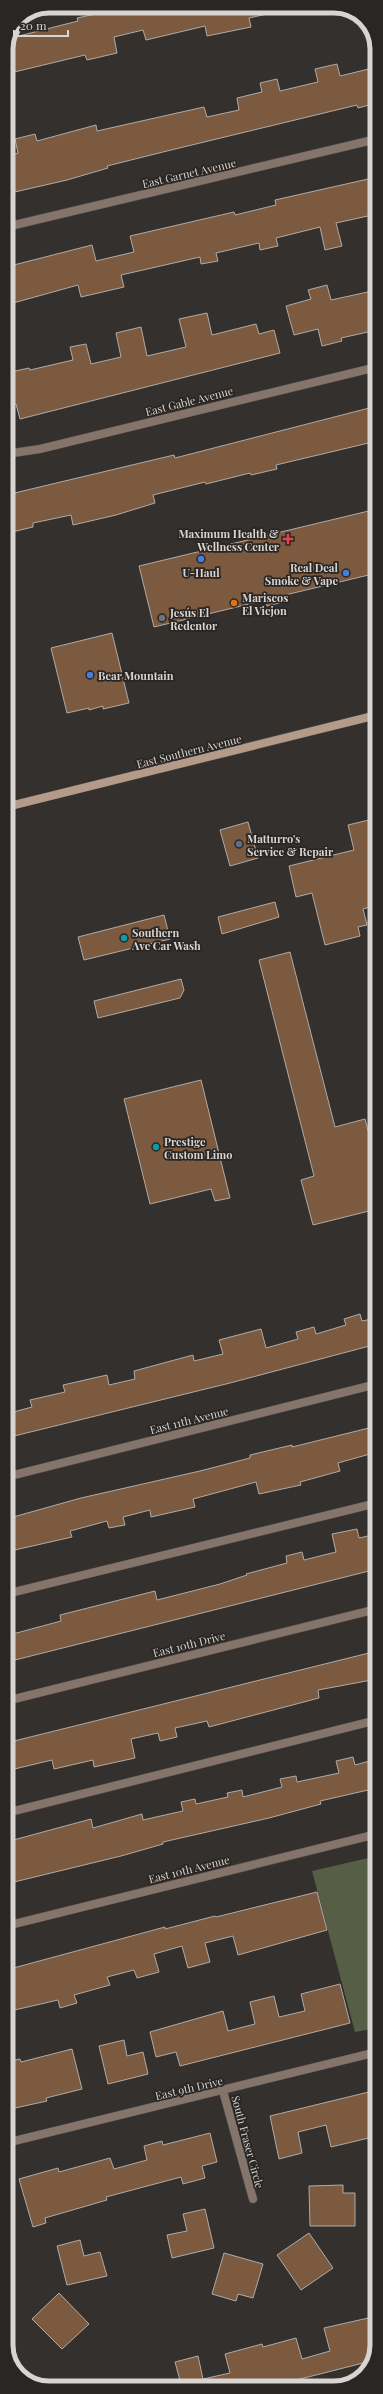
<svg xmlns="http://www.w3.org/2000/svg" width="383" height="2394" viewBox="0 0 383 2394" font-family="'Playfair Display',serif">
	<style>
		.green { fill: #575e46 }
		.building { fill: #7c5a40; stroke: #b0aba7 }
		.lines { fill: none; stroke-linecap: round; stroke-linejoin: round }
		.lane-casing { stroke: #514e4b; stroke-width: 9 }
		.street-casing { stroke: #514e4b; stroke-width: 9 }
		.secondary-casing { stroke: #514e4b; stroke-width: 9 }
		.lane { stroke: #857469; stroke-width: 8 }
		.street { stroke: #857469; stroke-width: 8 }
		.secondary { stroke: #b49a88; stroke-width: 8 }
		.health-dot { fill: #e0444e; stroke: #2a2623; stroke-width: 1.5 }
		.shop-dot { fill: #3f7fe0; stroke: #2a2623; stroke-width: 1.5 }
		.food-dot { fill: #e8710a; stroke: #2a2623; stroke-width: 1.5 }
		.worship-dot { fill: #6b7280; stroke: #2a2623; stroke-width: 1.5 }
		.service-dot { fill: #5c6f8a; stroke: #2a2623; stroke-width: 1.5 }
		.culture-dot { fill: #0f9aa8; stroke: #2a2623; stroke-width: 1.5 }
		.labels { text-anchor: middle; dominant-baseline: central; stroke-width: 3.5; stroke-linejoin: round; paint-order: stroke }
		.street-label { font-size: 11px; fill: #d7d4d2; stroke: #2a2623 }
		.poi-label { font-size: 11px; font-weight: bold; fill: #d7d4d2; stroke: #2a2623; text-anchor: start }
		.rim { fill: none; stroke: #d7d4d2; stroke-width: 5 }
	</style>
	<rect width="100%" height="100%" fill="#34302d"/>
	<polygon class="green" points="377,1856 377,2035 373,2036 372,2029 355,2032 312,1871"/>
	<g class="building">
		<polygon points="143,6 275,6 276,12 249,18 251,27 207,36 205,26 146,40 143,30 114,37 117,53 87,60 85,55 6,74 6,48 11,38 78,21 77,18 128,7 128,9"/>
		<polygon points="337,64 340,76 377,67 377,103 358,108 357,105 167,151 107,166 108,168 67,180 6,194 6,156 18,153 15,139 35,134 37,141 96,125 97,131 204,107 207,117 239,110 237,98 262,92 260,83 277,79 280,91 318,82 315,69"/>
		<polygon points="377,177 377,214 336,223 342,246 325,250 320,227 276,238 278,246 260,250 259,243 216,253 218,261 201,264 200,257 121,275 124,287 81,297 78,285 6,305 6,267 92,245 96,261 134,252 130,236 234,212 235,215 276,205 275,200"/>
		<polygon points="327,285 331,300 377,290 377,330 341,338 342,341 322,346 318,329 294,335 286,306 311,299 308,290"/>
		<polygon points="207,313 212,335 256,324 259,334 274,330 280,353 20,419 16,404 6,406 6,373 29,368 30,370 73,360 70,347 86,344 91,364 121,357 116,333 141,327 147,356 186,347 179,319"/>
		<polygon points="377,406 377,441 276,465 277,469 251,475 250,473 206,484 205,482 153,495 155,503 116,515 73,525 71,515 33,523 33,527 12,532 6,495 174,455 175,458"/>
		<polygon points="377,509 377,573 281,596 283,602 267,606 266,600 154,627 139,566"/>
		<polygon points="112,633 129,703 103,709 103,706 89,710 89,708 67,713 51,648"/>
		<polygon points="377,818 377,905 363,909 367,925 358,927 360,936 325,945 312,893 296,897 289,866 354,850 348,825"/>
		<polygon points="248,822 258,858 230,866 220,830"/>
		<polygon points="275,902 279,917 222,934 218,917"/>
		<polygon points="164,915 170,939 84,960 78,937"/>
		<polygon points="290,952 335,1127 365,1119 377,1164 377,1209 313,1225 301,1180 314,1176 259,960"/>
		<polygon points="181,979 184,990 180,998 98,1018 94,1001"/>
		<polygon points="201,1080 230,1198 215,1201 211,1189 150,1204 124,1099"/>
		<polygon points="360,1314 362,1321 372,1319 377,1344 230,1383 6,1438 6,1414 32,1407 30,1400 65,1392 63,1385 107,1375 109,1385 135,1379 134,1371 193,1355 194,1361 223,1354 219,1340 261,1329 266,1348 298,1339 296,1332 314,1327 316,1334 346,1325 344,1319"/>
		<polygon points="377,1426 377,1452 338,1463 340,1471 300,1482 301,1485 259,1494 256,1482 193,1499 195,1507 151,1517 150,1510 123,1517 125,1525 109,1528 107,1521 70,1531 72,1537 6,1552 6,1519 81,1498 200,1471 250,1458 250,1455 292,1445 292,1447"/>
		<polygon points="357,1529 359,1538 377,1534 377,1569 15,1660 9,1635 61,1621 60,1615 155,1591 157,1600 220,1584 247,1575 246,1574 287,1563 286,1556 302,1552 304,1560 336,1552 332,1534"/>
		<polygon points="377,1651 377,1679 318,1690 319,1698 209,1727 207,1721 175,1728 177,1737 160,1741 158,1733 131,1739 135,1758 94,1767 93,1760 54,1769 52,1760 6,1771 6,1743"/>
		<polygon points="353,1757 355,1765 377,1759 377,1788 320,1801 321,1804 269,1818 163,1842 163,1844 121,1856 14,1882 6,1854 6,1842 91,1819 93,1828 142,1814 143,1820 156,1817 183,1811 181,1802 195,1799 196,1804 228,1797 227,1793 242,1790 243,1797 282,1787 280,1779 296,1776 297,1782 339,1773 336,1761"/>
		<polygon points="317,1892 327,1930 238,1955 233,1936 205,1943 210,1962 188,1968 182,1946 154,1954 159,1972 137,1978 134,1970 107,1977 110,1985 74,1995 77,2003 60,2008 58,2000 6,2012 6,1970 165,1927 165,1929 215,1916 216,1917"/>
		<polygon points="340,1984 350,2023 180,2066 176,2052 156,2057 150,2032 223,2011 228,2031 255,2024 250,2002 274,1996 279,2017 305,2011 301,1994"/>
		<polygon points="124,2040 127,2056 143,2052 148,2074 108,2084 99,2046"/>
		<polygon points="72,2049 82,2089 46,2098 47,2101 6,2110 6,2062 20,2059 21,2062"/>
		<polygon points="377,2090 377,2136 331,2147 326,2125 298,2132 302,2153 279,2159 270,2116"/>
		<polygon points="210,2133 217,2162 202,2166 205,2178 183,2184 181,2177 106,2197 107,2200 45,2218 46,2223 33,2227 19,2179 58,2168 59,2172 110,2158 114,2169 147,2160 144,2146 162,2141 163,2145"/>
		<polygon points="343,2185 343,2193 355,2193 355,2226 310,2226 309,2186"/>
		<polygon points="205,2209 214,2248 172,2258 167,2235 187,2231 183,2214"/>
		<polygon points="309,2233 333,2268 301,2290 277,2255"/>
		<polygon points="80,2240 84,2256 100,2252 107,2276 67,2285 57,2246"/>
		<polygon points="224,2253 263,2264 253,2298 238,2294 236,2301 212,2294"/>
		<polygon points="59,2293 89,2324 62,2349 32,2319"/>
		<polygon points="377,2316 377,2345 371,2361 265,2388 182,2388 175,2362 198,2356 203,2379 230,2373 225,2354 262,2344 263,2347 296,2338 302,2359 330,2351 324,2328"/>
	</g>
	<g class="lines">
		<g class="lane-casing">
			<g id="lane">
				<polyline points="6,1594 377,1503"/>
				<polyline points="6,1813 377,1720"/>
			</g>
		</g>
		<g class="street-casing">
			<g id="street">
				<polyline points="6,227 377,139"/>
				<polyline points="6,454 40,449 377,367"/>
				<polyline points="6,1477 377,1384"/>
				<polyline points="6,1701 377,1609"/>
				<polyline points="6,1926 377,1834"/>
				<polyline points="223,2091 253,2199"/>
				<polyline points="6,2143 377,2052"/>
			</g>
		</g>
		<g class="secondary-casing">
			<polyline id="secondary" points="6,807 377,715"/>
		</g>
		<use href="#lane" class="lane"/>
		<use href="#street" class="street"/>
		<use href="#secondary" class="secondary"/>
	</g>
	<path class="health-dot" d="M286 533h4v4h4v4h-4v4h-4v-4h-4v-4h4z"/>
	<g class="shop-dot">
		<circle cx="201" cy="559" r="4"/>
		<circle cx="346" cy="573" r="4"/>
		<circle cx="90" cy="675" r="4"/>
	</g>
	<circle class="food-dot" cx="234" cy="603" r="4"/>
	<circle class="worship-dot" cx="162" cy="618" r="4"/>
	<circle class="service-dot" cx="239" cy="844" r="4"/>
	<g class="culture-dot">
		<circle cx="124" cy="938" r="4"/>
		<circle cx="156" cy="1147" r="4"/>
	</g>
	<g class="labels">
		<g class="street-label">
			<text transform="translate(189 173) rotate(-13)">East Garnet Avenue</text>
			<text transform="translate(189 401) rotate(-14)">East Gable Avenue</text>
			<text transform="translate(189 751) rotate(-14)">East Southern Avenue</text>
			<text transform="translate(189 1420) rotate(-14)">East 11th Avenue</text>
			<text transform="translate(189 1644) rotate(-14)">East 10th Drive</text>
			<text transform="translate(189 1869) rotate(-14)">East 10th Avenue</text>
			<text transform="translate(189 2088) rotate(-13)">East 9th Drive</text>
			<text transform="translate(248 2142) rotate(75)">South Fraser Circle</text>
		</g>
		<g class="poi-label">
			<text x="279" y="533" text-anchor="end">Maximum Health &amp;<tspan x="279" dy="13">Wellness Center</tspan></text>
			<text x="338" y="567" text-anchor="end">Real Deal<tspan x="338" dy="13">Smoke &amp; Vape</tspan></text>
			<text x="201" y="572" text-anchor="middle">U-Haul</text>
			<text x="242" y="597">Mariscos<tspan x="242" dy="13">El Viejon</tspan></text>
			<text x="170" y="612">Jesús El<tspan x="170" dy="13">Redentor</tspan></text>
			<text x="98" y="675">Bear Mountain</text>
			<text x="247" y="838">Matturro's<tspan x="247" dy="13">Service &amp; Repair</tspan></text>
			<text x="132" y="932">Southern<tspan x="132" dy="13">Ave Car Wash</tspan></text>
			<text x="164" y="1141">Prestige<tspan x="164" dy="13">Custom Limo</tspan></text>
		</g>
	</g>
	<path d="M0 0H383V2394H0ZM49 13H334A36 36 0 0 1 370 49V2345A36 36 0 0 1 334 2381H49A36 36 0 0 1 13 2345V49A36 36 0 0 1 49 13Z" fill="#2a2623" fill-rule="evenodd"/>
	<path class="rim" d="M49 13H334A36 36 0 0 1 370 49V2345A36 36 0 0 1 334 2381H49A36 36 0 0 1 13 2345V49A36 36 0 0 1 49 13Z"/>
	<path d="M14 30v6h54v-6" fill="none" stroke="#d7d4d2" stroke-width="2"/>
	<text x="20" y="30" font-size="12" fill="#d7d4d2" stroke="#2a2623" stroke-width="3" paint-order="stroke">20 m</text>
</svg>
